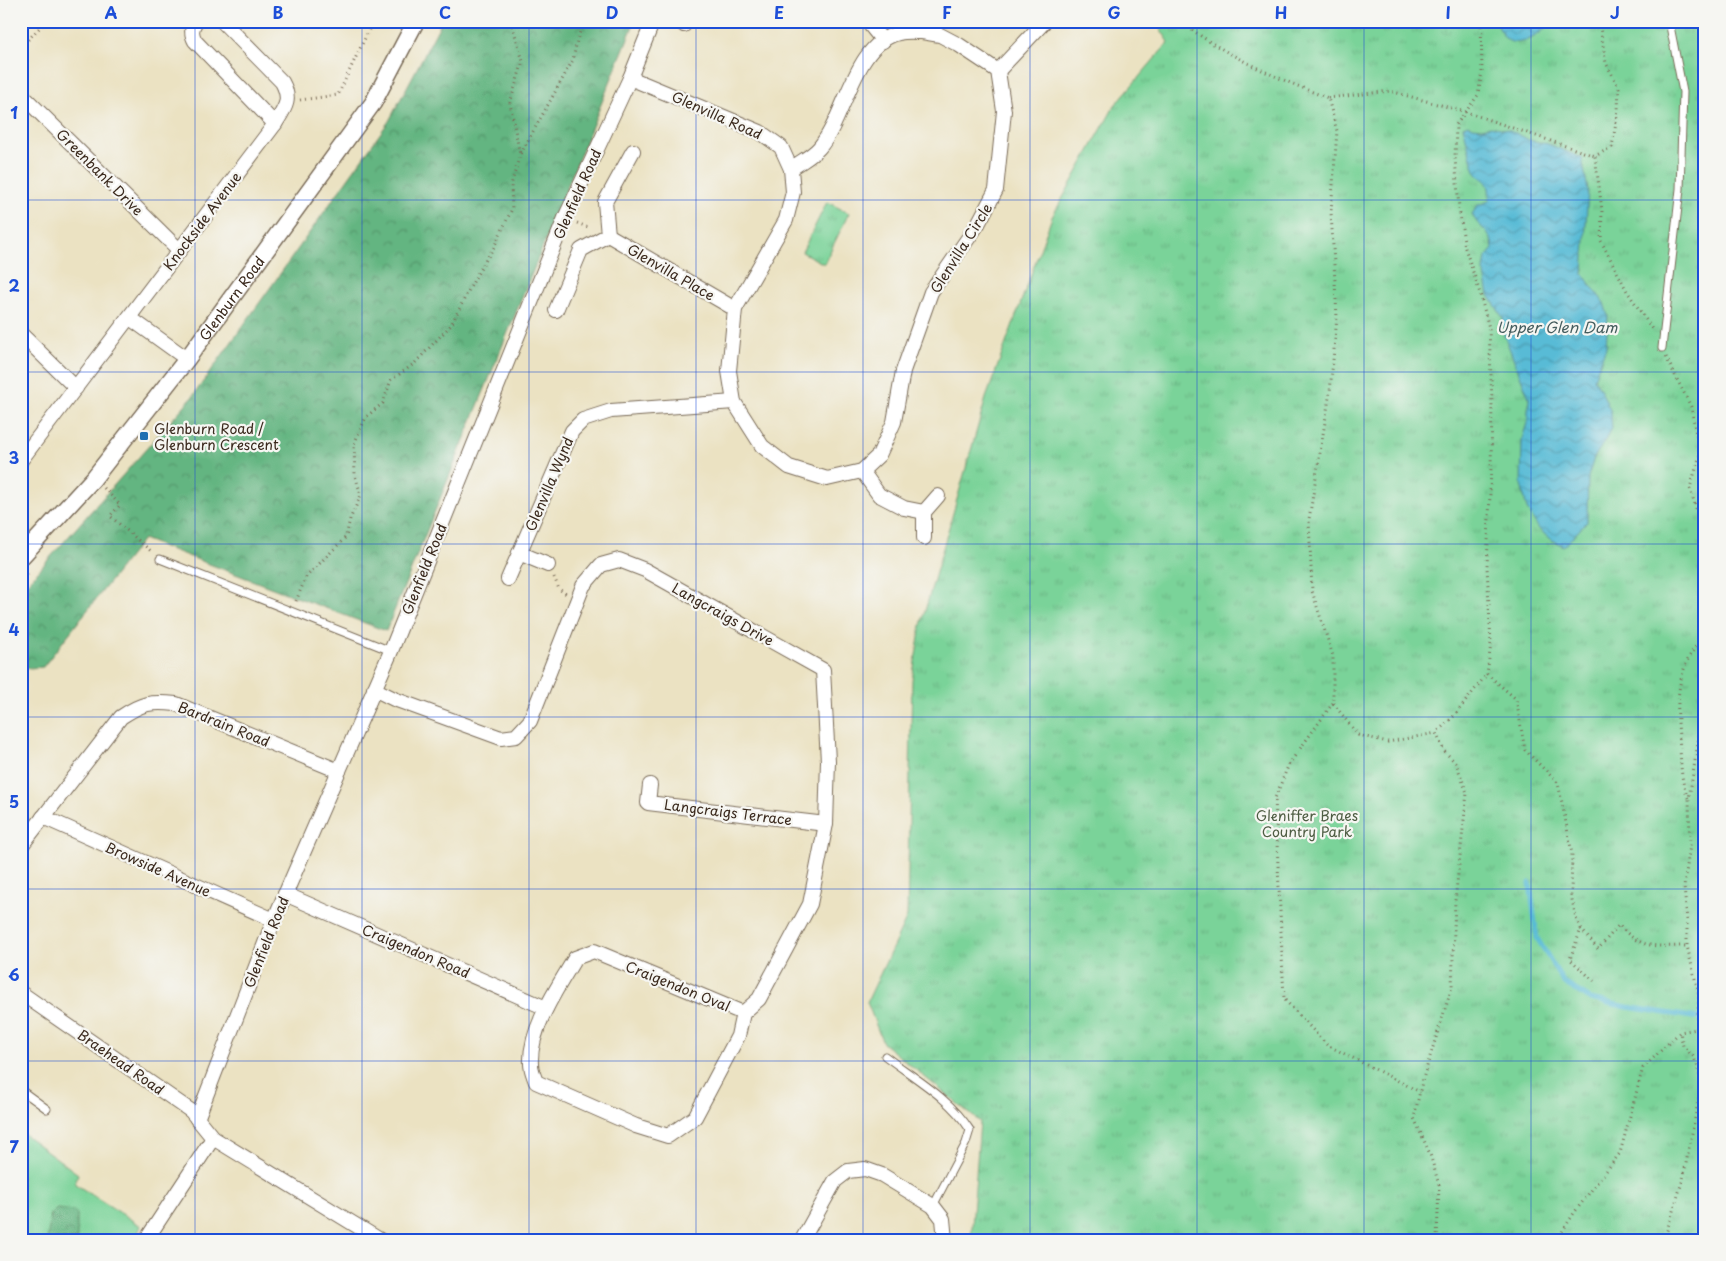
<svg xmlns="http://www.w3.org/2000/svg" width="1726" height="1261" viewBox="0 0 1726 1261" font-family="'Playpen Sans',sans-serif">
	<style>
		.grass { fill: #7ad399; stroke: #5a7e5c }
		.forest { fill: url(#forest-crowns); stroke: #4f7050 }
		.park { fill: url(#park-tufts); stroke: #5a7e5c }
		.water { fill: url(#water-waves); stroke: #4a727a }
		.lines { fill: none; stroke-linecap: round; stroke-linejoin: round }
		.stream { stroke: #58bbd6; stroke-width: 5 }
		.service-casing { stroke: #796a57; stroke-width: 9 }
		.minor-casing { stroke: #796a57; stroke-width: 16 }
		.tertiary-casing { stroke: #796a57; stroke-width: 19 }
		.path { stroke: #796a57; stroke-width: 3; stroke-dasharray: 1 4; stroke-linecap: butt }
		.service { stroke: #fff; stroke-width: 7 }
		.minor { stroke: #fff; stroke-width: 14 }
		.tertiary { stroke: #fff; stroke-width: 16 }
		.grid { fill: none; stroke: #1d4ed8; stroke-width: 1; stroke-opacity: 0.55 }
		.poi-dot { fill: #1f6fb2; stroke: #f6f6f2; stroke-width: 2 }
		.labels { text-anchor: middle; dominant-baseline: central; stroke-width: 4.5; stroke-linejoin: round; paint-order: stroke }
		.street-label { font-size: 14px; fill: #3b2a1e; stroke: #f6f6f2 }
		.poi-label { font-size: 14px; fill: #3b2a1e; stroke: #f6f6f2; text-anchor: start }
		.park-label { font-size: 14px; fill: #4e5d43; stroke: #f6f6f2 }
		.water-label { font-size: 15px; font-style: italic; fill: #455d5e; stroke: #f6f6f2 }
		.neatline { fill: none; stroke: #1d4ed8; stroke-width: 2 }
		.grid-label { font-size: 16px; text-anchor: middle; font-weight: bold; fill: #1d4ed8 }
	</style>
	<defs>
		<pattern id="forest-crowns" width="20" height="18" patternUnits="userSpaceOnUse" patternTransform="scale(1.25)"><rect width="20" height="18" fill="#63b581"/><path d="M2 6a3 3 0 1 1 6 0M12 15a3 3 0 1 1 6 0" fill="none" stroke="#539369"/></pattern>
		<pattern id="park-tufts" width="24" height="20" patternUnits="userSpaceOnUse" patternTransform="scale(1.25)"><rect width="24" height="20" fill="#7ad399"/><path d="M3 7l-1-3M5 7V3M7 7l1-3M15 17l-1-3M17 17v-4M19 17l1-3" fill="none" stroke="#6ab583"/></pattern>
		<pattern id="water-waves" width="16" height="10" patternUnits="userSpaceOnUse" patternTransform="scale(1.25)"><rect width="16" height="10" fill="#58bbd6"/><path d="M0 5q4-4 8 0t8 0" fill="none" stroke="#4a98ad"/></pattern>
	</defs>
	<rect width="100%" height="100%" fill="#f6f6f2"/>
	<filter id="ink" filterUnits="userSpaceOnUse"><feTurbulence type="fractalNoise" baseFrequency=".02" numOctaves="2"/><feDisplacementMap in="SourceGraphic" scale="10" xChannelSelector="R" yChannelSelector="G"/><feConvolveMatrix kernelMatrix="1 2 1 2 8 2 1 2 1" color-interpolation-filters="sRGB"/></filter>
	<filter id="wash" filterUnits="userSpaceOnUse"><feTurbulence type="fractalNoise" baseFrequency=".0096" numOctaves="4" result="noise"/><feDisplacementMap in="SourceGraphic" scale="20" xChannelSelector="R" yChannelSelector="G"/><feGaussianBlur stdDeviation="1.12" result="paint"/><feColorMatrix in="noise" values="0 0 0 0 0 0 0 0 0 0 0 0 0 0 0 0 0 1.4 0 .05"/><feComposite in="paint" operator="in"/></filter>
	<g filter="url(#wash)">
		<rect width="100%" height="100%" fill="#ebe2c2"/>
		<polygon class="grass" points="21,1132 78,1174 75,1184 141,1226 137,1235 129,1235 120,1240 21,1240"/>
		<g class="forest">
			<polygon points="442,21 635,21 386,631 143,539 43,667 21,669 21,599 24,587 193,396 389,121"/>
			<polygon points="57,1209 74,1211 77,1215 77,1240 47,1240 51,1214"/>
		</g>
		<g class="park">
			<polygon points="1155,21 1705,21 1705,1240 971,1240 980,1122 883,1043 867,1002 907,917 912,680 921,625 986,398 1052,217 1115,105 1169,42"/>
			<polygon points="827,202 849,213 824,264 802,252"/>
		</g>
		<g class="water">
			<path d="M1496,21H1551C1544,33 1519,50 1506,39C1502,35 1498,26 1496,21Z"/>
			<path d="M1468,124L1473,127L1482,128L1491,126L1510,130L1529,140L1548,144L1582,158L1588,190L1583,274L1604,303L1608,316L1606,347L1594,379L1601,390L1611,412L1612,429L1594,458L1588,477L1587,522L1564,546L1551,540L1539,529L1527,509L1521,484L1522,439L1527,423L1529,398L1504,335L1503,318L1489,295L1484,270L1486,257L1493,249C1492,230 1478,229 1472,214L1478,205L1489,201C1492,174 1478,183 1474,168C1469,154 1467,140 1463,126Z"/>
		</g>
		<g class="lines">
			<polyline class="stream" points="1530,883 1537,938 1564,983 1590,999 1627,1007 1705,1019"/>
		</g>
	</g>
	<g filter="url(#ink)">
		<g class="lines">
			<g class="service-casing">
				<g id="service">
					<polyline points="1662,348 1680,189 1683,92 1669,21"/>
					<polyline points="160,559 391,651"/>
					<path d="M885,1056C914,1078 950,1098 970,1130L966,1143L933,1206"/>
					<polyline points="21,1090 47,1109"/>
				</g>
			</g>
			<g class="minor-casing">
				<g id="minor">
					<path d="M196,21C191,28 191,34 195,41L275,124"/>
					<polyline points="867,21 883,41"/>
					<polyline points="684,25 686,21"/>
					<path d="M922,32L940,35L959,45L998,71L1004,111L996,190L978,224L931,292L903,371L894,422L879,455L862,471L827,479L789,467L762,446L734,402L729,371L735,309L786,220L793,192L791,169C800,162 812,156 819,148C846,117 854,43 899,33C906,31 915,32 922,32Z"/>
					<polyline points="998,71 1045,21"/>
					<polyline points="630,78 760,132 781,147 791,169"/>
					<polyline points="21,94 179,250"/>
					<polyline points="608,235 735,309"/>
					<polyline points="556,310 581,250 608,235 605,202 633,151"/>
					<polyline points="130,318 187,359"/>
					<polyline points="21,334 76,388"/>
					<path d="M21,460L275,124C285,108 292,100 282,82L222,21"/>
					<polyline points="862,471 879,495 904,508 924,512"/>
					<polyline points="924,538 924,512 938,496"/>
					<polyline points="519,553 548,565"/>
					<polyline points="508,579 572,431 583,420 611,411 734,402"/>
					<polyline points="374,689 394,699 501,738 516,736 530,721 583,586 601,565 619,560 645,570 823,670 828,761 826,824 810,904 759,999 743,1013"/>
					<polyline points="650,785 648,803 826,824"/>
					<polyline points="43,817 274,920"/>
					<path d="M21,846L121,717C142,703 151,701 176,704L339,771"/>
					<polyline points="285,894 546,1008"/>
					<path d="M594,951L743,1013L738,1036L695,1117L668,1136L636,1126L536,1082C534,1076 531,1070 531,1064C529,1029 558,987 575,958Z"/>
					<polyline points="21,993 191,1111 213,1138 380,1240"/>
					<polyline points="197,1119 274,920 391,651 565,218 630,78 653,21"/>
					<polyline points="146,1240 213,1138"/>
					<polyline points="802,1240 835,1181 848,1171 865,1169 882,1175 933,1206 943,1219 945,1240"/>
				</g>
			</g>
			<g class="tertiary-casing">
				<g id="tertiary">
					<path id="s1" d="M21,557L93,479L187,359L373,103L416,21"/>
				</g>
			</g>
			<g class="path">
				<polyline points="511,21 523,61 510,103 520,155"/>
				<path d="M1180,21C1224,55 1276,78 1328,98L1337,131L1331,212L1337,317L1330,392L1309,519L1312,591L1333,656V703L1358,735L1388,742L1436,733"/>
				<polyline points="1481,21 1482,72 1478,95 1456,125 1455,158 1459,208 1465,248 1479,290 1489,328 1492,401 1491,469 1487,567 1491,643 1487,674 1516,699 1525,750 1558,783 1572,853 1571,895 1576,918 1581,929 1570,959 1594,981"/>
				<polyline points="1599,21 1606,63 1619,88 1618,110 1612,147 1595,156 1602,210 1601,241 1627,291 1652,329"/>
				<polyline points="21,47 46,21"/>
				<polyline points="1328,98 1390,91 1466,112 1595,156"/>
				<polyline points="300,100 338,95 373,21"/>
				<polyline points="577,223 590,228"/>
				<polyline points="1666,357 1691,407 1700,455 1690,488 1705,540"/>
				<polyline points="104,488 120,505 110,516 152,552"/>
				<polyline points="554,577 559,589 566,594"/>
				<polyline points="21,582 31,571"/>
				<polyline points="296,601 306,577 346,537 350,519 361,495 355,475 354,444 366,417 383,403 391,380 414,364 451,325 476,276 494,247 512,209 511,185 520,155 573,60 577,40 584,21"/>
				<polyline points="1333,703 1289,764 1275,798 1284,999 1327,1045 1420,1092"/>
				<path d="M1688,798C1681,782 1681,766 1680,748C1676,706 1674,668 1705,635"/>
				<path d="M1581,929L1598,949L1619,925C1641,950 1656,946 1687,946"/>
				<polyline points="1437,1240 1439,1185 1430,1154 1414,1118 1422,1082 1452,987 1455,901 1467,793 1456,763 1444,751 1436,733 1454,716 1487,674"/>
				<polyline points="1557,1240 1574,1213 1620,1153 1643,1068 1680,1032 1697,1029 1699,995 1687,946 1687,920 1684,887 1690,845 1689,798 1705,700"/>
				<polyline points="1664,1240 1683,1179 1702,1082 1694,1057 1683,1046 1680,1032"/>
			</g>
			<use href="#service" class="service"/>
			<use href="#minor" class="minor"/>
			<use href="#tertiary" class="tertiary"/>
		</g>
	</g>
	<path class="grid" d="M195,21V1240M362,21V1240M529,21V1240M696,21V1240M863,21V1240M1030,21V1240M1197,21V1240M1364,21V1240M1531,21V1240M21,200H1705M21,372H1705M21,544H1705M21,717H1705M21,889H1705M21,1061H1705"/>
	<rect class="poi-dot" x="139" y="431" width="10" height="10" rx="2.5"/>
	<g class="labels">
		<g class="street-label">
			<text transform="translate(717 115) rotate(24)">Glenvilla Road</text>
			<text transform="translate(100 172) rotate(45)">Greenbank Drive</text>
			<text transform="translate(577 194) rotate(-66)">Glenfield Road</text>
			<text transform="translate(202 221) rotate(-53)">Knockside Avenue</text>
			<text transform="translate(961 248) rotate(-58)">Glenvilla Circle</text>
			<text transform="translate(671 272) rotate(30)">Glenvilla Place</text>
			<text stroke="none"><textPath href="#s1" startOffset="334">Glenburn Road</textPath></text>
			<text transform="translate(549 484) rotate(-67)">Glenvilla Wynd</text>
			<text transform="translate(424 569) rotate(-68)">Glenfield Road</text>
			<text transform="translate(723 614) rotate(29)">Langcraigs Drive</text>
			<text transform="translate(224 724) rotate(22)">Bardrain Road</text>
			<text transform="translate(728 812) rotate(7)">Langcraigs Terrace</text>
			<text transform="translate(158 869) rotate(24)">Browside Avenue</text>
			<text transform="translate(266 942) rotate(-68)">Glenfield Road</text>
			<text transform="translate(416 951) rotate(23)">Craigendon Road</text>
			<text transform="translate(678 986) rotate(22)">Craigendon Oval</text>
			<text transform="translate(121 1062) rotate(35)">Braehead Road</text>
		</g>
		<g class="poi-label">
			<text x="154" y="428">Glenburn Road /<tspan x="154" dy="16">Glenburn Crescent</tspan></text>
		</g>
		<g class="park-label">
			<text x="1307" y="815">Gleniffer Braes<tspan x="1307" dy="16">Country Park</tspan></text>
		</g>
		<g class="water-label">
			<text x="1557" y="326">Upper Glen Dam</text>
		</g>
	</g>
	<rect width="1726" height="1261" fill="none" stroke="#f6f6f2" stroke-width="55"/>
	<rect x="28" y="28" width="1670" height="1206" class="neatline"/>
	<g class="grid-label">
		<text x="111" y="19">A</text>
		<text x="278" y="19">B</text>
		<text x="445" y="19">C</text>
		<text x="612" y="19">D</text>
		<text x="779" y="19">E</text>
		<text x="947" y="19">F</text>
		<text x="1114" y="19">G</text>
		<text x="1281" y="19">H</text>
		<text x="1448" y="19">I</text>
		<text x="1615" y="19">J</text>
		<text x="14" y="119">1</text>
		<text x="14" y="292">2</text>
		<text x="14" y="464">3</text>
		<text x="14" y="636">4</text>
		<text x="14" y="808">5</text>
		<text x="14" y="981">6</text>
		<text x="14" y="1153">7</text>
	</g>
</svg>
